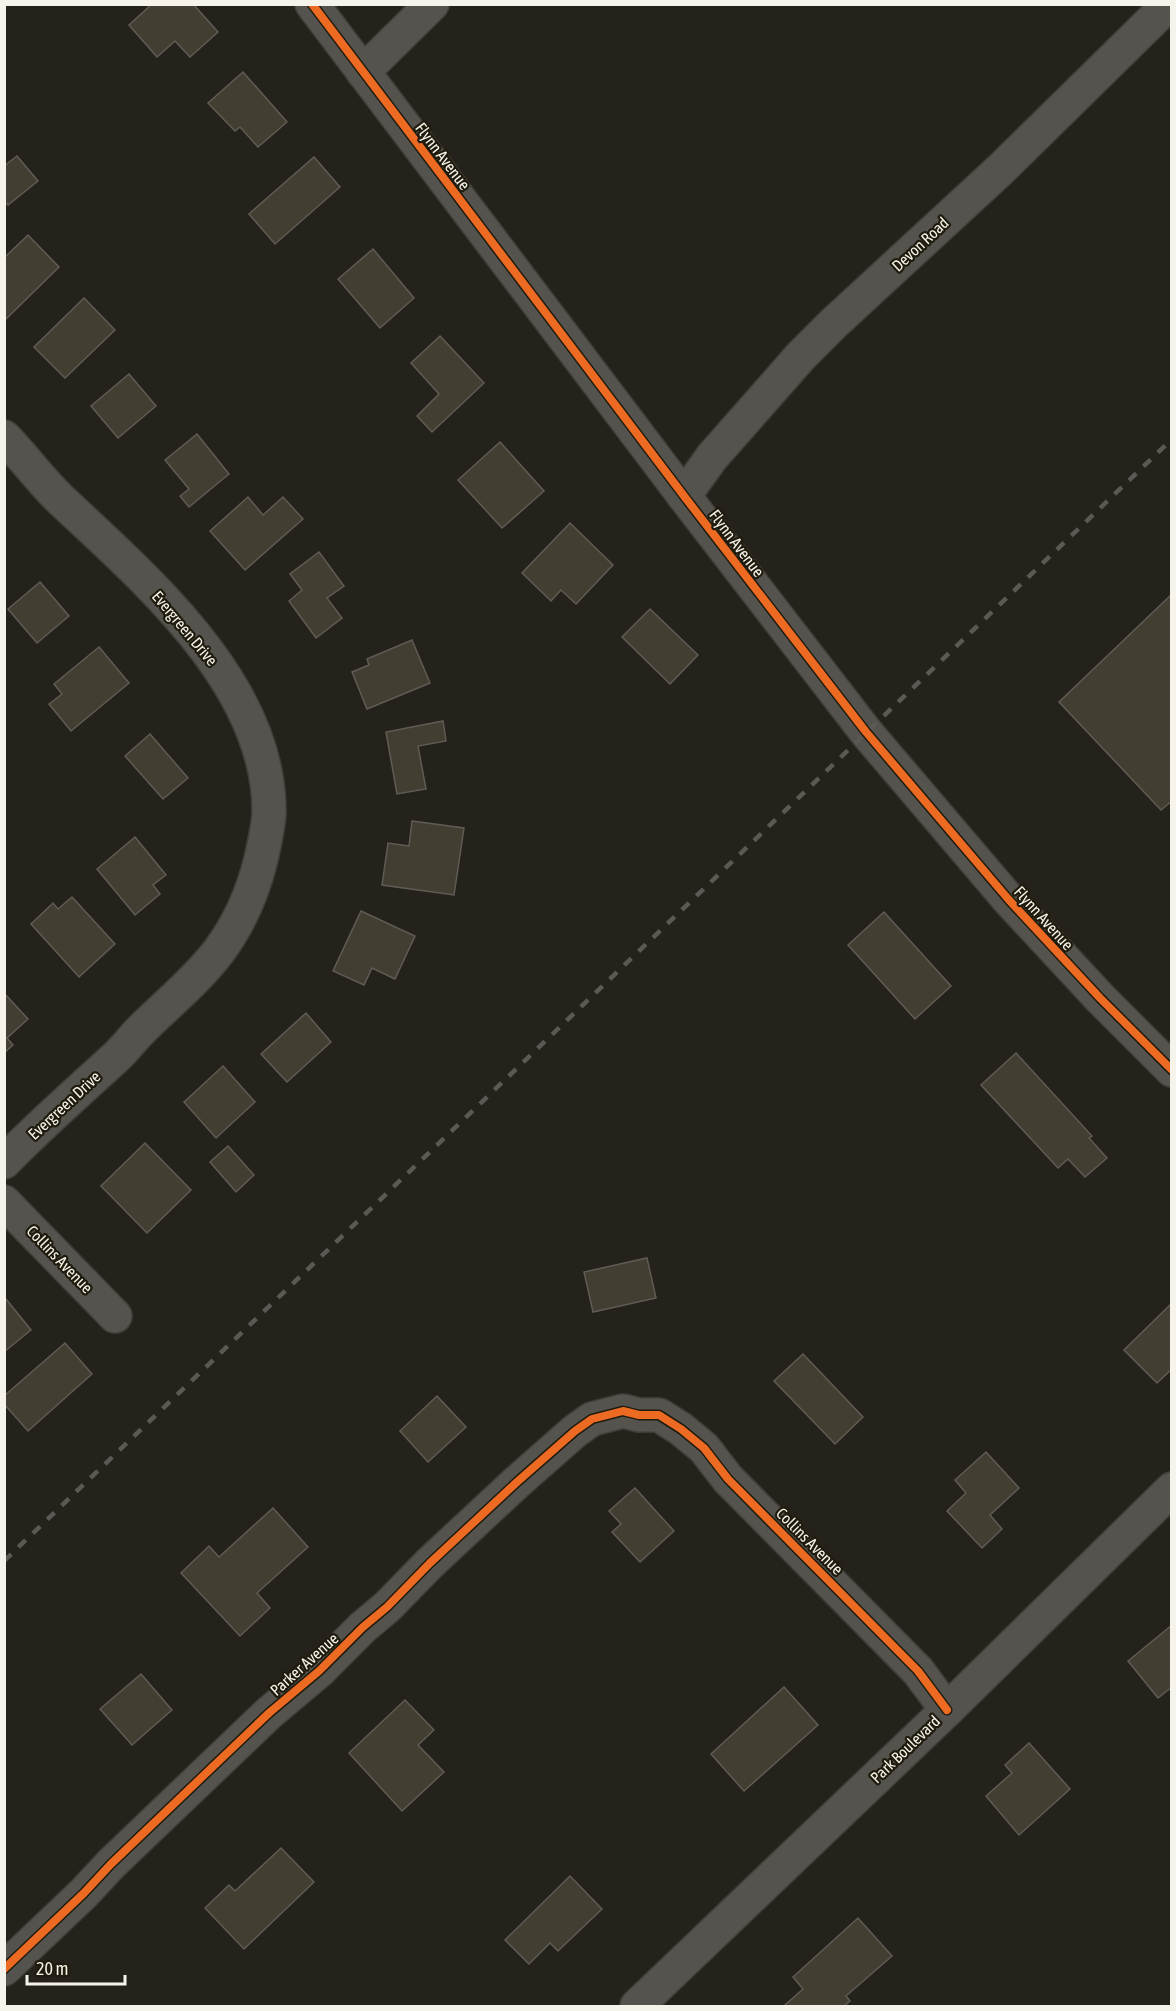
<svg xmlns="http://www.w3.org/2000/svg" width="1176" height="2011" viewBox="0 0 1176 2011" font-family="'Asap Condensed',sans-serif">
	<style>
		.building { fill: #423e31; stroke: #5f5c56; stroke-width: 1.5 }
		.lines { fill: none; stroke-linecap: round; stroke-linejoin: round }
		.street-casing { stroke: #403d38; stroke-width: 36 }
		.street { stroke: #55534e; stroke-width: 33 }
		.rail { stroke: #5c5955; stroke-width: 4.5; stroke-dasharray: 10 10; stroke-linecap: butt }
		.cycleway-casing { stroke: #1f1b0d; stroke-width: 11 }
		.cycleway { stroke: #ed6a23; stroke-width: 8 }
		.labels { text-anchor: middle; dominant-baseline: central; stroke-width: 4.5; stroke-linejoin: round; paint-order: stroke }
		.street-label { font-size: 16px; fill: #f6f3ea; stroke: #1f1b0d }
	</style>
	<rect width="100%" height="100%" fill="#25221b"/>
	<g class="building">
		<polygon points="152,4 193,4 218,32 190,57 175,41 157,57 129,25"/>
		<polygon points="243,72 287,122 258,147 240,127 235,131 208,103"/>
		<polygon points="17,156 38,181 8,205 4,201 4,166"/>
		<polygon points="314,157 340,187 275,244 249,214"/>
		<polygon points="28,235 59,267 5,320 4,258"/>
		<polygon points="373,249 414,298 380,328 338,279"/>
		<polygon points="84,298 115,330 65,378 34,347"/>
		<polygon points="440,336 484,383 432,432 417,416 439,394 411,363"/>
		<polygon points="129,374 156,406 118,438 91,406"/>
		<polygon points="197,434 229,474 189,507 180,496 189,489 165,460"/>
		<polygon points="500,442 544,491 502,528 458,480"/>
		<polygon points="248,497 263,515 283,497 303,519 245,570 210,531"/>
		<polygon points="570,523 613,565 576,604 561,590 551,601 522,573"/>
		<polygon points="319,552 344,586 327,598 342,618 316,638 289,601 302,590 290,574"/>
		<polygon points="40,582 69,616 37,643 8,609"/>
		<polygon points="1172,594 1172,801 1161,810 1059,702"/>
		<polygon points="650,609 698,655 670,684 622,637"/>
		<polygon points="412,640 430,683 367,709 352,672 369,665 367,659"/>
		<polygon points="99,647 129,683 71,731 49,704 62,694 54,684"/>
		<polygon points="443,721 446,741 418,746 426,789 397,794 386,732"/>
		<polygon points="150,734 188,778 163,799 125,756"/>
		<polygon points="412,821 464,828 454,895 382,885 388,843 409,846"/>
		<polygon points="135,837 166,875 153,885 160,894 135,915 97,869"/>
		<polygon points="72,897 115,944 79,977 31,924 53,903 58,909"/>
		<polygon points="361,911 415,936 395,979 372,968 364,985 333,971"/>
		<polygon points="884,912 951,986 915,1019 848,945"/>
		<polygon points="4,993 28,1019 7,1038 13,1045 4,1053"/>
		<polygon points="306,1013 331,1042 287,1082 261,1054"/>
		<polygon points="1016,1053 1092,1136 1089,1138 1107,1158 1085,1177 1068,1159 1058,1168 981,1085"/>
		<polygon points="223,1066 255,1102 216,1138 184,1102"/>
		<polygon points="145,1143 191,1190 147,1233 101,1186"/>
		<polygon points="228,1146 254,1175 236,1192 210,1162"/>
		<polygon points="647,1258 656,1298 593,1312 584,1272"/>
		<polygon points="6,1299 31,1330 4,1352 4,1301"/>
		<polygon points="1172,1303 1172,1369 1157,1383 1124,1350"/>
		<polygon points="65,1343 92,1374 28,1431 4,1404 4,1396"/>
		<polygon points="803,1354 863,1417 835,1444 774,1381"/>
		<polygon points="437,1396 466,1427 428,1462 400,1431"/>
		<polygon points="986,1452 1019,1488 990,1515 1002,1529 982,1548 947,1511 966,1493 955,1480"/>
		<polygon points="635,1488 674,1531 640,1562 612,1532 621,1524 609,1511"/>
		<polygon points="273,1508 308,1547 257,1593 270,1608 240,1636 181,1573 209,1546 219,1557"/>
		<polygon points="1172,1625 1172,1687 1158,1698 1128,1661"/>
		<polygon points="141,1674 172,1710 132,1745 100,1709"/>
		<polygon points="784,1687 818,1725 744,1791 711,1754"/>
		<polygon points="405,1700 434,1730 418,1745 444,1772 402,1811 349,1753"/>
		<polygon points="1029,1743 1070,1789 1019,1835 986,1796 1012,1773 1005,1765"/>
		<polygon points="281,1848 314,1882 244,1949 205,1908 229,1885 235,1891"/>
		<polygon points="570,1876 602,1909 558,1951 550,1943 529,1964 505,1940"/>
		<polygon points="858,1918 892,1956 846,1996 850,2001 844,2006 784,2006 803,1989 793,1977"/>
	</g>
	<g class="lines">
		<g class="street-casing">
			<g id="street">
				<polyline points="312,4 684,496 866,732 1009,900 1100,998 1172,1070"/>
				<polyline points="363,72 432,4"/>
				<path d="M4,437C24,457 40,480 60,499C146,580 271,685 269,814C268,829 264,845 261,859C253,892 239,924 219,951C196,981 167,1004 141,1030C132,1039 125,1049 116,1057C78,1092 40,1125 4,1162"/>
				<polyline points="684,496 712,457 800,357 834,323 1000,170 1169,4"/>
				<polyline points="4,1202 115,1316"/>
				<polyline points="4,1969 84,1893 111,1864 269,1713 319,1671 363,1627 387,1607 430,1563 517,1482 575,1431 592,1419 623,1411 639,1415 659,1415 681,1429 704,1448 728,1479 918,1671 947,1710"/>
				<polyline points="637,2006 947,1710 1172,1489"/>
			</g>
		</g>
		<use href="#street" class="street"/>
		<polyline class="rail" points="4,1561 1172,439"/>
		<g class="cycleway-casing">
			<g id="cycleway">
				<polyline points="312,4 684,496 866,732 1009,900 1100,998 1172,1070"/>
				<polyline points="4,1969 84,1893 111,1864 269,1713 319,1671 363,1627 387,1607 430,1563 517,1482 575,1431 592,1419 623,1411 639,1415 659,1415 681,1429 704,1448 728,1479 918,1671 947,1710"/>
			</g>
		</g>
		<use href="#cycleway" class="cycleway"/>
	</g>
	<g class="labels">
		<g class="street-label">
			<text transform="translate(443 156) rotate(53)">Flynn Avenue</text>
			<text transform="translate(920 244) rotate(-43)">Devon Road</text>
			<text transform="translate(737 543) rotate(53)">Flynn Avenue</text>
			<text transform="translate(185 628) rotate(50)">Evergreen Drive</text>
			<text transform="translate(1044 918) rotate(48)">Flynn Avenue</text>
			<text transform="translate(64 1105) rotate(-43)">Evergreen Drive</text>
			<text transform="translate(60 1259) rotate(46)">Collins Avenue</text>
			<text transform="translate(810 1541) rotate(45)">Collins Avenue</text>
			<text transform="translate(304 1664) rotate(-42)">Parker Avenue</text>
			<text transform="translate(905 1749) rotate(-44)">Park Boulevard</text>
		</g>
	</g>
	<rect width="1176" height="2011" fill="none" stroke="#f6f3ea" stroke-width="12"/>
	<path d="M27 1975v9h98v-9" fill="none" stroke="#f6f3ea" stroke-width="3"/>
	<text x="36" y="1975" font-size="18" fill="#f6f3ea" stroke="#1f1b0d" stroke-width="4.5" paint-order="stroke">20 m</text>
</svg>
